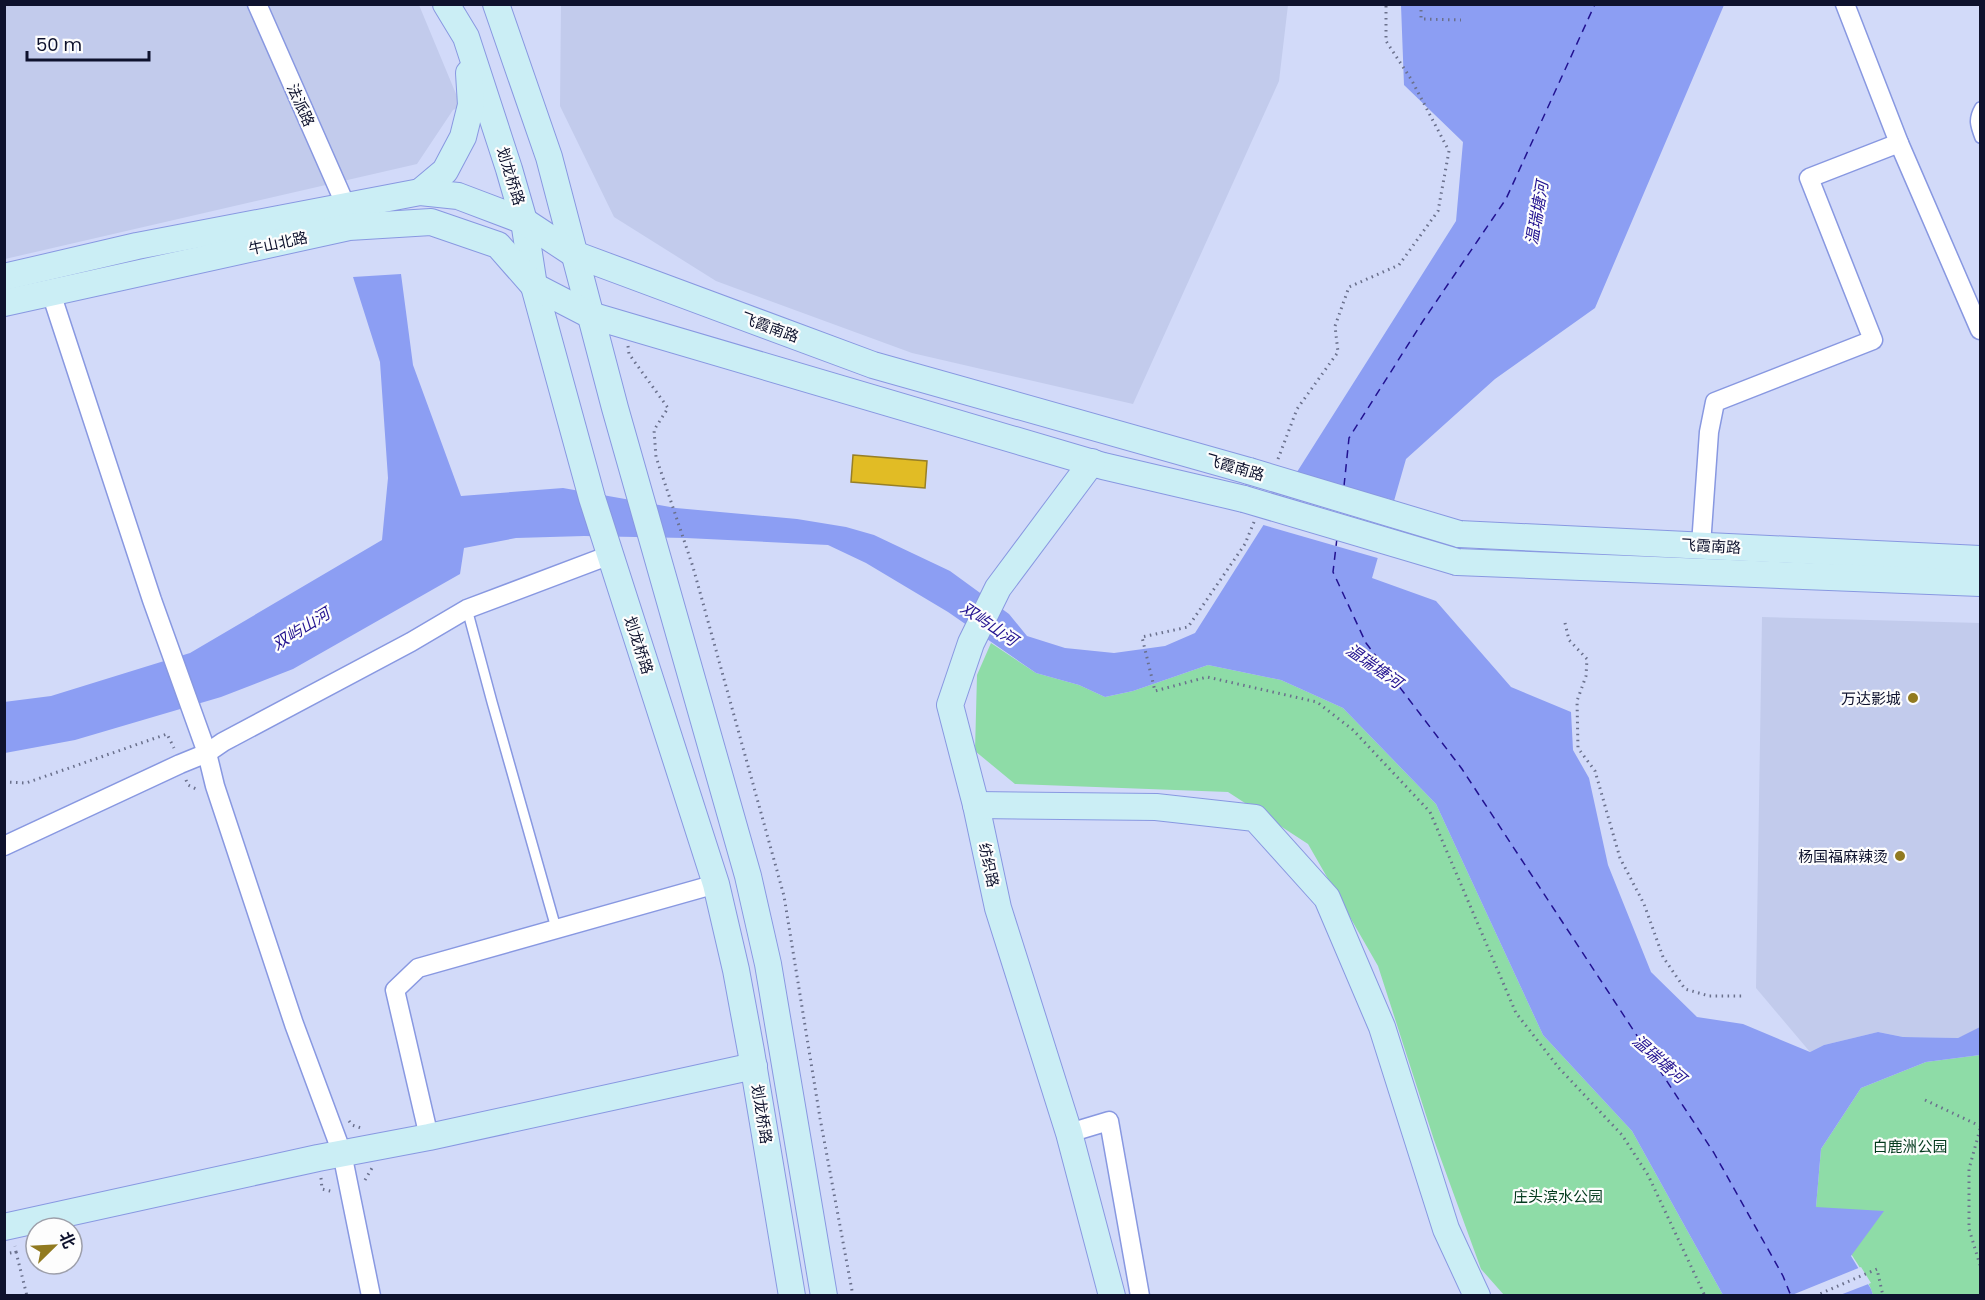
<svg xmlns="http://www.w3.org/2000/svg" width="1985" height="1300" viewBox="0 0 1985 1300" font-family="Poppins,'Noto Sans SC',sans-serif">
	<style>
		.built { fill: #c2cbec }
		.green { fill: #8edca7 }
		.water { fill: #8c9ef3 }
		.pier { fill: #d2daf9 }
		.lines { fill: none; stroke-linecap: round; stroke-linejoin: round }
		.ferry { stroke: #221290; stroke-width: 1.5; stroke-dasharray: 8 6; stroke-linecap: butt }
		.building { fill: #e1bc25; stroke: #977f26; stroke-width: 1.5 }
		.lane-casing { stroke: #8898e1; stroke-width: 12 }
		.street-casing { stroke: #8898e1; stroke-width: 21 }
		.secondary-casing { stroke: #8898e1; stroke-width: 28 }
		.path { stroke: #6a708c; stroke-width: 3; stroke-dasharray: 1.5 4.5; stroke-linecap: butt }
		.lane { stroke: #fff; stroke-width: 9 }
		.street { stroke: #fff; stroke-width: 18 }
		.secondary { stroke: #cbeef5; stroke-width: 26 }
		.secondary-bridge-casing { stroke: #8898e1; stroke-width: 28; stroke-linecap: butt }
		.secondary-bridge { stroke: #cbeef5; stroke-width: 26 }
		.poi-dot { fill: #917a20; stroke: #fdfdfd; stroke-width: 2 }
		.labels { text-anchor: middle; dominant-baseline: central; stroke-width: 4.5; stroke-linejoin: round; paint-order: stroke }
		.street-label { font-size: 15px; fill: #0e122d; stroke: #fdfdfd }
		.poi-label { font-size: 15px; fill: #0e122d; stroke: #fdfdfd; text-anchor: end }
		.park-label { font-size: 15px; fill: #033a1d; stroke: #fdfdfd }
		.water-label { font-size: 16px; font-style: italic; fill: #221290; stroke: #fdfdfd }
	</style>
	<rect width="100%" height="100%" fill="#d2daf9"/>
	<g class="built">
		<polygon points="4,5 419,5 461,106 453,110 417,164 5,259"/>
		<polygon points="561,5 561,4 1288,5 1279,81 1133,404 912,353 716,281 614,217 560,106"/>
		<polygon points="1762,617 1980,623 1980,1029 1958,1038 1903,1037 1878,1032 1824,1045 1810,1052 1756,988"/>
	</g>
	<g class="green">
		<polygon points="991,643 1036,673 1079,685 1105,697 1133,691 1208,665 1281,680 1343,708 1436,804 1543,1035 1632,1131 1723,1295 1504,1295 1481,1269 1434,1140 1378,966 1308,844 1228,792 1015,784 975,751 977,675"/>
		<path d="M1980,1055V1295H1873C1865,1268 1834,1231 1816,1207L1821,1149L1861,1088L1926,1062Z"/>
	</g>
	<polygon class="water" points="1401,5 1724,5 1595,308 1495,379 1406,459 1372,578 1436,601 1511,687 1571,712 1573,750 1589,778 1608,865 1651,972 1697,1017 1743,1024 1810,1052 1824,1045 1878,1032 1903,1037 1958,1038 1980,1027 1980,1055 1926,1062 1861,1088 1821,1149 1816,1207 1884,1211 1851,1256 1871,1289 1873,1295 1723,1295 1632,1131 1543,1035 1436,804 1343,708 1281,680 1208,665 1133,691 1105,697 1079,685 1036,673 948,612 866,563 828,545 686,538 584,536 516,538 464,548 460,574 293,669 221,697 75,740 5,753 4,702 51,696 190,653 382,540 388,478 380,362 353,277 401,274 413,365 461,496 563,488 676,508 797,519 846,527 874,535 950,571 1009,614 1027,636 1065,648 1114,653 1165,646 1195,633 1456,221 1463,142 1404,85"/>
	<g class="pier">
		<polygon points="1293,473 1397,501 1381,559 1260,524"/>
		<polygon points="1861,1267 1871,1283 1840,1295 1792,1295"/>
	</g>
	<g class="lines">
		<g class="ferry">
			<polyline points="1344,486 1349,438 1423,321 1506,199 1595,4"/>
			<polyline points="1337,538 1333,572 1366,643 1462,769 1714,1153 1783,1276 1791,1296"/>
		</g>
	</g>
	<polygon class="building" points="853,455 927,461 925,488 851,482"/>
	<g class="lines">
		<g class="lane-casing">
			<g id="lane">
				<path d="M1980,107C1973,119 1975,125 1980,138"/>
				<polyline points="467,609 492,702 556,928"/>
			</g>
		</g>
		<g class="street-casing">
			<g id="street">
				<polyline points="257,4 346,206"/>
				<polyline points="1845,4 1899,143 1980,330"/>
				<polyline points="51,293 152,600 207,753 215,786 294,1024 342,1153 371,1296"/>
				<polyline points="1701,545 1709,432 1715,402 1873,340 1809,178 1899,143"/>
				<polyline points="4,846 180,764 207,753 223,742 411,642 467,609 610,555"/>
				<polyline points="1069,1133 1109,1121 1140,1296"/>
				<polyline points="429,1137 395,990 418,968 716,884"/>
			</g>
		</g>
		<g class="secondary-casing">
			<g id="secondary">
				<polyline points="446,4 466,37 509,169 524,221 534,286 592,498 716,884 736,970 751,1051 792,1296"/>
				<polyline points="496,4 549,157 615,408 748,876 768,964 824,1296"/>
				<polyline points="420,192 445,171 463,137 471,105 469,73"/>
				<polyline points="4,277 137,246 420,192 458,196 524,221 574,254 873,365 1249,471"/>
				<polyline points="4,303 349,227 431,222 498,245 534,286 590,315 1103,466 1244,499"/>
				<polyline points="1092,462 998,588 971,643 950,705 976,805 998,908 1069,1133 1112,1296"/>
				<polyline points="1459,534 1980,559"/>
				<polyline points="1457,562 1980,583"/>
				<polyline points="976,805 1156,807 1255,818 1327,898 1382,1027 1446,1229 1477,1296"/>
				<polyline points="4,1227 318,1158 429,1137 754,1066"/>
			</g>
		</g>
		<g class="path">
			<polyline points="1421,4 1421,19 1461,20"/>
			<polyline points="628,346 629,354 668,408 654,430 656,457 693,567 784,896 820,1118 853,1296"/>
			<polyline points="1278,459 1297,409 1338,352 1335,326 1349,287 1399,265 1438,211 1449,151 1411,79 1386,41 1386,4"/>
			<polyline points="1254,522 1245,544 1188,627 1142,637 1155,691 1207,677 1317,702 1353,730 1430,812 1516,1013 1559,1068 1622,1135 1648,1175 1705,1296"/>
			<polyline points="1565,623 1569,640 1587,659 1586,676 1577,701 1578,748 1595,771 1620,858 1644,904 1663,957 1685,989 1709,996 1742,996"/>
			<polyline points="186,780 188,785 198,790"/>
			<polyline points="4,782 26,783 167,734 174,748"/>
			<polyline points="1925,1100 1980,1126"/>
			<polyline points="349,1121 352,1125 361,1128"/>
			<polyline points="1980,1129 1969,1169 1969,1229 1980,1265"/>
			<polyline points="321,1178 322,1189 334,1192"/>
			<polyline points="365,1180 372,1168"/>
			<polyline points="16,1252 27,1296"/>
			<polyline points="4,1254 16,1252 15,1246"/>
			<polyline points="1815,1296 1877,1269 1883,1296"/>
		</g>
		<use href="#lane" class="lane"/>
		<use href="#street" class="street"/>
		<use href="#secondary" class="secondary"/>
		<g class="secondary-bridge-casing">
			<g id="secondary-bridge">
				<polyline points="1249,471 1459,534"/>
				<polyline points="1244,499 1457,562"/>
			</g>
		</g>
		<use href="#secondary-bridge" class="secondary-bridge"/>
	</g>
	<g class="poi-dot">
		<circle cx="1913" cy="698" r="6"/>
		<circle cx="1900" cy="856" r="6"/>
	</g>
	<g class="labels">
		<g class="street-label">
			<text transform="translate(301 105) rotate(66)">法派路</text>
			<text transform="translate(511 176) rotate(73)">划龙桥路</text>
			<text transform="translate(278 243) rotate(-12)">牛山北路</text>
			<text transform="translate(770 327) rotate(20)">飞霞南路</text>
			<text transform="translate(1235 467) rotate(16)">飞霞南路</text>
			<text transform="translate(1711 546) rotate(3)">飞霞南路</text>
			<text transform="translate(639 645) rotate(72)">划龙桥路</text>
			<text transform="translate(989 865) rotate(78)">纺织路</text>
			<text transform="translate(762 1114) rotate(81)">划龙桥路</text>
		</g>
		<g class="poi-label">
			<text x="1901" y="698">万达影城</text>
			<text x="1888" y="856">杨国福麻辣烫</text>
		</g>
		<g class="park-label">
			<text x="1910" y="1146">白鹿洲公园</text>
			<text x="1558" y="1196">庄头滨水公园</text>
		</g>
		<g class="water-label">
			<text transform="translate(1537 213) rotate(-80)">温瑞塘河</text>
			<text transform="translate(989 624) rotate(34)">双屿山河</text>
			<text transform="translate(301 629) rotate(-32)">双屿山河</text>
			<text transform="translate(1374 666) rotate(35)">温瑞塘河</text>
			<text transform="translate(1659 1059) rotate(41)">温瑞塘河</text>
		</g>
	</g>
	<rect width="1985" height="1300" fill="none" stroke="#0e122d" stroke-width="12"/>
	<g transform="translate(54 1246) rotate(66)"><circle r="28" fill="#fdfdfd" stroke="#9d9faa" stroke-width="1.5"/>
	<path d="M0-4.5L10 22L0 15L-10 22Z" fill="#917a20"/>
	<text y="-9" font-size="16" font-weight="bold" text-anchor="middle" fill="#0e122d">北</text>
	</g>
	<path d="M27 51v9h122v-9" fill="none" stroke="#0e122d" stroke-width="3"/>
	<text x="36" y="51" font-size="18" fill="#0e122d" stroke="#fdfdfd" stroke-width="4.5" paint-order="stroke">50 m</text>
</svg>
